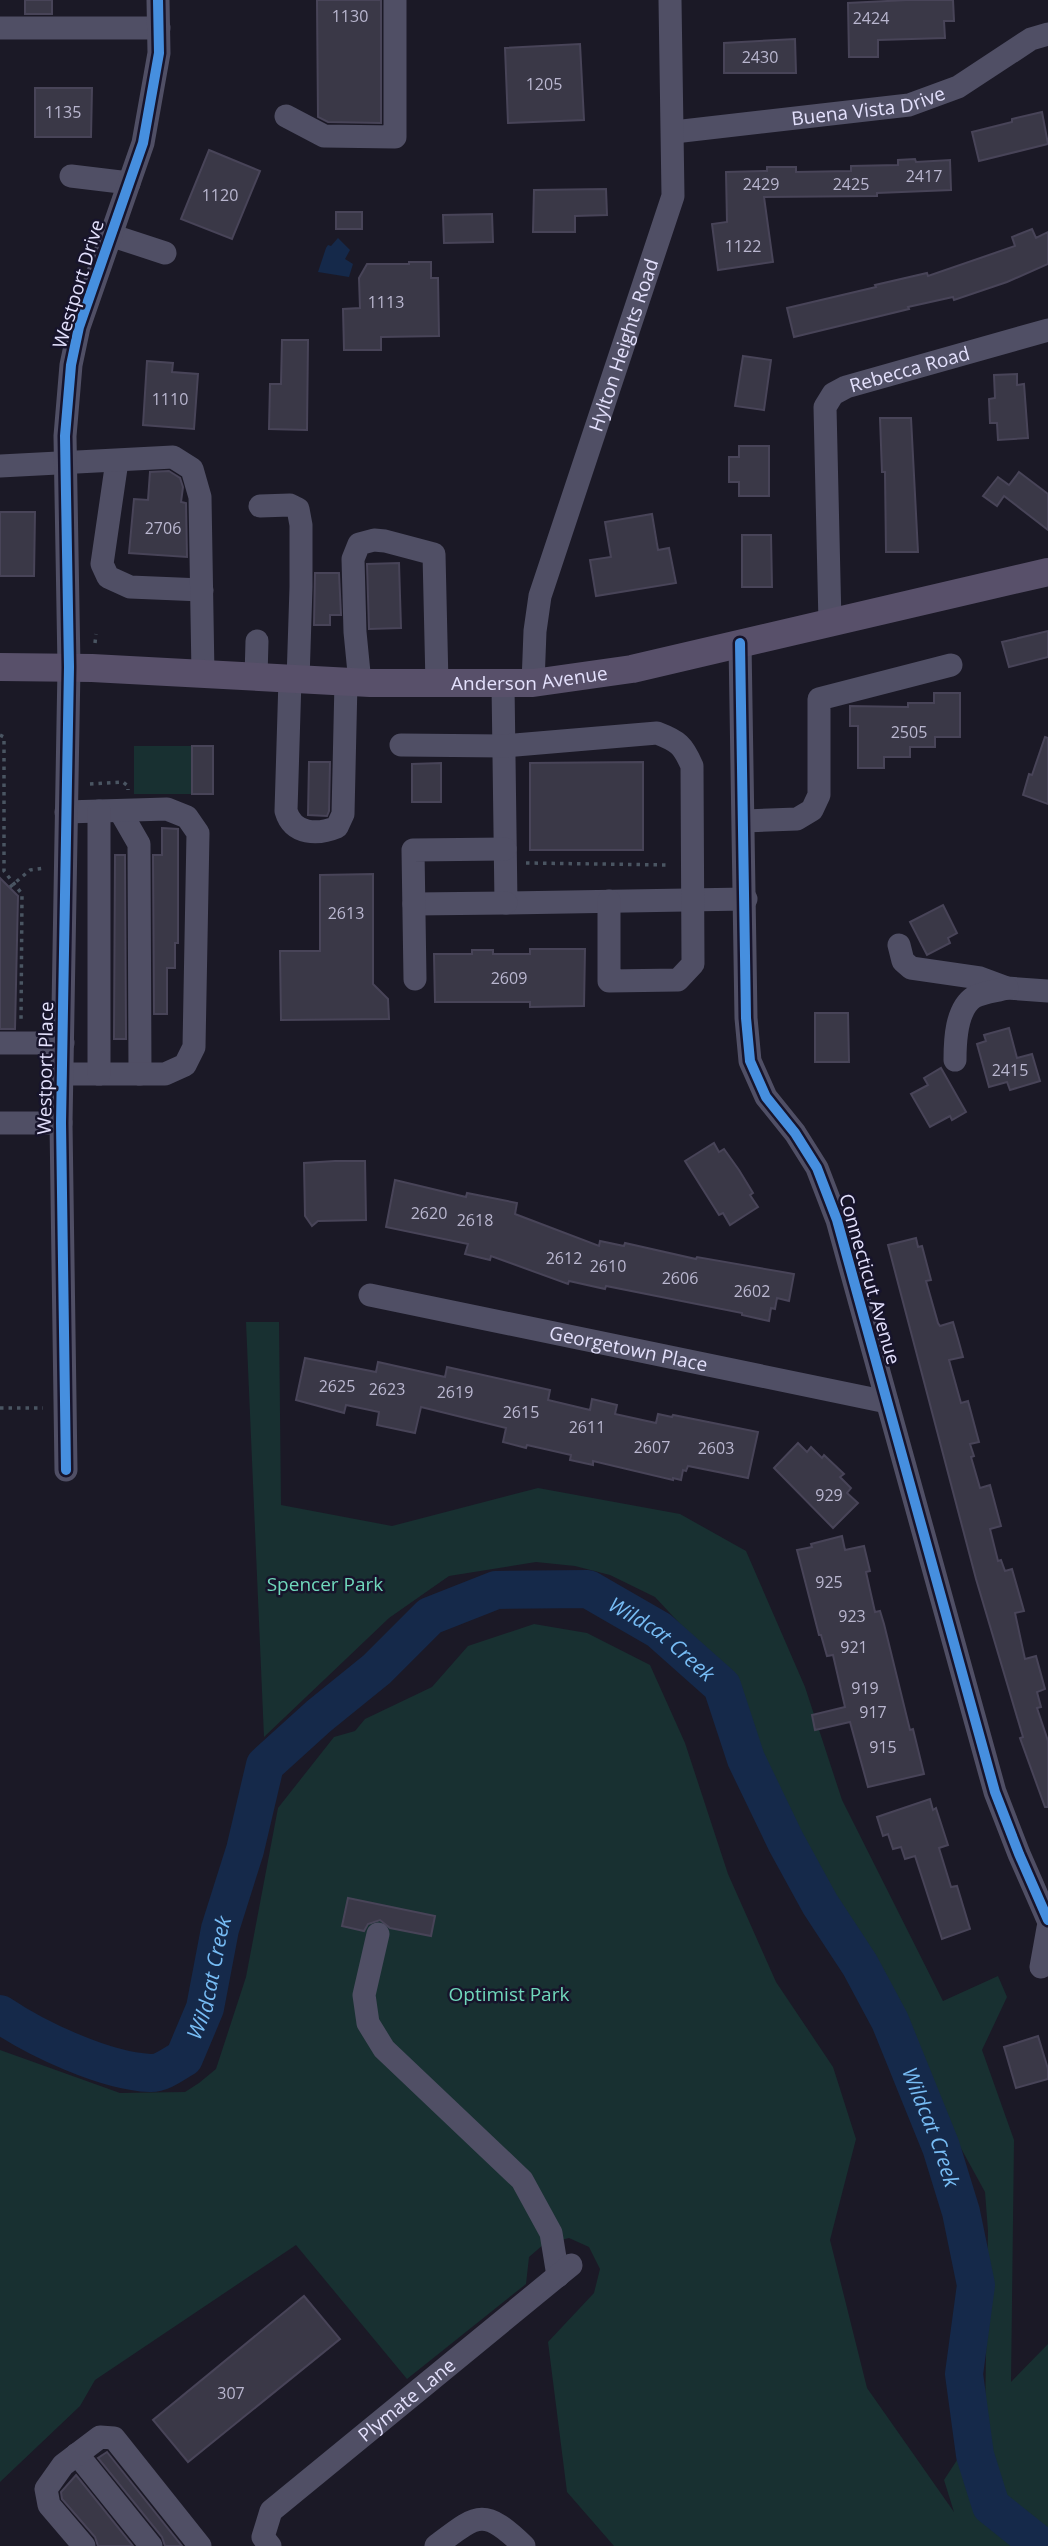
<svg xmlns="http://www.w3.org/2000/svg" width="1048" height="2546" viewBox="0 0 1048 2546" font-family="'Open Sans',sans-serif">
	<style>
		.green { fill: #183031 }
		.water { fill: #15294a }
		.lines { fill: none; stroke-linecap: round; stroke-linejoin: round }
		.river { stroke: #15294a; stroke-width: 38 }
		.building { fill: #3a3847; stroke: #484458; stroke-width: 2 }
		.path { stroke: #4a5562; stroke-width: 3.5; stroke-dasharray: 3.5 5; stroke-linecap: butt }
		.minor { stroke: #504f65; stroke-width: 23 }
		.major { stroke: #58506a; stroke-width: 28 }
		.cycleway-casing { stroke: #17142b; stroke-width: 15 }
		.cycleway { stroke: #468fdf; stroke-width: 10 }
		.labels { text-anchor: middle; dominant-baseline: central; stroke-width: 5; stroke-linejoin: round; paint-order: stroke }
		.number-label { font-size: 16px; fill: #b9b6cf }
		.street-label { font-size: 19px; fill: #e3e0fc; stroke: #17142b }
		.park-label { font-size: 19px; fill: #70d8bc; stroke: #17142b }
		.water-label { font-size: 21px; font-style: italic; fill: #77bcf4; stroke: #17142b }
	</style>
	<rect width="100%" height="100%" fill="#1b1926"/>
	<g class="green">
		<rect x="134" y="746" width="58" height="48"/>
		<polygon points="246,1322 279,1322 281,1505 392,1526 538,1488 680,1514 746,1551 805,1687 842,1800 943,2001 998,1976 1007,1997 982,2050 1014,2140 1011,2382 1048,2344 1048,2546 614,2546 567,2492 548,2342 594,2293 600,2269 589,2247 569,2238 544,2244 529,2257 526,2284 407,2379 296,2245 95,2380 80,2406 0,2482 0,2050 120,2093 185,2092 199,2083 216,2069 246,1977 278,1808 334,1737 355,1731 365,1719 432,1687 468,1646 534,1624 587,1633 650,1665 685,1743 728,1874 776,1982 833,2067 856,2139 830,2240 867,2388 954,2512 944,2480 985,2417 988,2231 985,2192 957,2141 919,2062 895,1996 818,1867 766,1765 732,1684 698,1643 655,1597 610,1575 575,1566 536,1562 449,1576 389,1618 264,1737"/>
	</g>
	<polygon class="water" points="338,238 350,250 345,259 353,264 349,277 318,272 326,248 328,245 331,246"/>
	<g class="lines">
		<path class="river" id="s1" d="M0,2014C37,2039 105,2071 150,2073C161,2074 175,2063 184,2058L205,2008L220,1929L245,1850L265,1765L319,1716L377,1669L430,1616L496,1590L588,1589L659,1630L722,1686L746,1759L786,1842L820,1904L860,1965L890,2021L941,2147L961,2212L976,2285L964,2374L975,2455L991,2506L1041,2546"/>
	</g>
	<g class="building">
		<rect x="25" y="0" width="27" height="14"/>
		<polygon points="317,0 381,0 381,123 328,122 318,117"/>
		<polygon points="907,0 953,0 954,21 944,21 945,38 878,40 878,57 849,57 848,3"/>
		<polygon points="795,39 796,73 724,73 724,43"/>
		<polygon points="580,44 584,120 508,123 505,48"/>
		<polygon points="35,88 92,88 91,137 35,137"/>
		<polygon points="1042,112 1048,144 979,161 972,132 1012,122 1012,119"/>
		<polygon points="209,150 260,171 232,239 181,219"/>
		<polygon points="915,159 916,162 950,160 951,190 877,193 877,196 764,197 773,262 718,270 712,224 727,222 726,172 767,171 767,167 796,167 796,172 851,171 851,166 898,165 898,160"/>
		<polygon points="606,189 607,215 575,216 575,232 533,232 534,190"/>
		<rect x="336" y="212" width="26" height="17"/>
		<polygon points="492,214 493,242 444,243 443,215"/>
		<polygon points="1032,229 1036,238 1048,232 1048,264 1007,282 954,300 953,297 908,307 909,309 794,337 787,308 876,287 875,285 927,273 928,276 1015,246 1012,237"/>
		<polygon points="409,262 431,262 431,278 438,278 439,336 381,337 381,350 344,350 343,309 360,308 359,278 367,264 409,264"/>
		<polygon points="282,340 308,340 307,430 269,429 270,384 281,384"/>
		<polygon points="743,356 771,360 764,410 735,406"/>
		<polygon points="147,361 173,363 172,372 198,374 194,429 143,425"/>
		<polygon points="1017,374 1017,385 1024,384 1028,438 998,440 997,423 990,423 989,399 995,398 994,375"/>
		<polygon points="880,418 911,418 918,552 886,552 885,472 882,472"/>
		<polygon points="739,446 769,446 769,496 739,496 739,482 729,482 729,457 739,457"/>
		<polygon points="169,471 180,478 183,487 181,502 186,503 187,557 129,553 134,499 148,500 150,472"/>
		<polygon points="1019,472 1048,494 1048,530 1004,496 997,506 983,496 998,477 1009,485"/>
		<polygon points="0,512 35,512 34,576 0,576"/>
		<polygon points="652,514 658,550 669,548 676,583 596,596 590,560 611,557 605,522"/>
		<polygon points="742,535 771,535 772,587 742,587"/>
		<polygon points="399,563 401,628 369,629 367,564"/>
		<polygon points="315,573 339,573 341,615 330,615 330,625 314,625"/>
		<polygon points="1048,631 1048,657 1009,667 1002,642"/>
		<polygon points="934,693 960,693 960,737 935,737 935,747 910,747 910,757 884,757 884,768 858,768 858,726 850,726 850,706 908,707 908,703 934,703"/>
		<polygon points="1045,737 1048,738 1048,804 1023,795 1029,774 1032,775"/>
		<rect x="192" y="746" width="21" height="48"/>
		<polygon points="309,762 330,762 329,811 327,816 308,815"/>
		<polygon points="643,762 643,850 530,850 530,763"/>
		<polygon points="441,763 441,802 412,802 412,764"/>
		<polygon points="162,828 178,829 178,943 175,943 175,968 167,968 167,1014 154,1014 153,855 162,855"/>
		<polygon points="115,855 125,855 126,1039 114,1039"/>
		<polygon points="373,874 373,984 388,999 389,1019 281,1020 280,951 320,951 320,875"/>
		<polygon points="0,878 18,896 15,1029 0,1029"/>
		<polygon points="943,905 957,933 948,938 950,943 927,955 910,922"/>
		<polygon points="530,949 585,949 584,1006 530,1007 530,1002 435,1002 434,954 472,954 472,950 493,950 493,954 530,954"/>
		<polygon points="815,1013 848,1013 849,1062 815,1062"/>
		<polygon points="1009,1028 1017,1058 1032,1054 1040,1081 1010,1090 1007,1082 989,1087 977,1044 986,1041 984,1035"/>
		<polygon points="941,1068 966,1112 952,1120 950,1116 930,1127 911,1094 928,1085 924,1078"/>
		<polygon points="714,1143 719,1152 724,1149 739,1170 753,1193 750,1195 758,1207 730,1225 723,1213 719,1215 685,1161"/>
		<polygon points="335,1161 365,1161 366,1220 318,1221 312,1226 305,1216 304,1163"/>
		<polygon points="395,1180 466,1197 467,1193 517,1203 515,1214 599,1246 600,1241 624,1246 625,1243 696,1259 697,1257 794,1274 789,1301 777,1298 775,1309 771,1308 769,1321 742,1315 742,1313 606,1286 605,1289 569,1281 568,1284 491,1256 490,1260 465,1254 468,1244 386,1227"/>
		<polygon points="916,1238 918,1247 922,1246 931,1280 926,1281 938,1323 940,1326 953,1322 958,1339 963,1357 949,1360 961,1403 968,1401 979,1442 970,1444 974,1456 971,1457 980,1488 990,1485 1001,1526 990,1529 998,1561 1001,1560 1005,1571 1012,1569 1024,1611 1015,1613 1025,1659 1036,1656 1045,1689 1037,1692 1041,1707 1037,1708 1048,1741 1048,1807 1045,1807 1020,1738 1023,1737 976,1579 888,1245"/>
		<polygon points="305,1358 376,1372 378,1362 445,1377 447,1367 550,1390 548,1400 590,1410 592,1399 617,1405 615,1414 656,1423 658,1414 672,1417 673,1415 758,1432 748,1478 688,1466 686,1471 683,1470 681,1480 673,1478 673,1480 593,1461 593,1465 570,1460 571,1455 527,1445 526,1448 503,1442 506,1428 421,1407 415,1433 377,1425 379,1412 346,1405 344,1413 296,1400"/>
		<polygon points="798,1443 807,1452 811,1447 822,1458 824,1455 844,1474 840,1477 851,1488 847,1493 858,1503 833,1528 774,1468"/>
		<polygon points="842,1536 845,1550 864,1546 870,1571 866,1572 875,1612 880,1611 884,1624 910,1730 913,1729 924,1774 868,1787 850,1722 815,1730 812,1715 845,1707 833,1655 827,1656 821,1635 819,1635 797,1550 812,1547 811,1544"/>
		<polygon points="930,1799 933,1810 936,1808 948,1845 939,1848 951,1887 957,1886 970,1929 942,1939 915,1856 905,1859 901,1847 893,1849 888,1834 883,1836 877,1817"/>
		<polygon points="348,1898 435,1916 431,1936 390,1928 380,1920 368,1924 364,1931 342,1926"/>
		<polygon points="1038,2036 1048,2069 1048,2079 1016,2088 1004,2047"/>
		<polygon points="304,2296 340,2339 188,2462 153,2420"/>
		<polygon points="107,2452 182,2546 165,2546 162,2537 98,2458"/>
		<polygon points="76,2475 133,2546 98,2546 95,2537 62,2499 61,2492"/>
	</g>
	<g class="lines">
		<g class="path">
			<polyline points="95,643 96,634"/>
			<polyline points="0,735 4,737 4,871 22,894 21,1023"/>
			<polyline points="90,784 123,782 128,786 128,790"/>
			<polyline points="526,863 670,865"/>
			<polyline points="10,887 30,870 44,868"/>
			<polyline points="0,1408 43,1408"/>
		</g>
		<g class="minor">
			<polyline points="0,28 159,28"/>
			<polyline points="286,116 324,136 395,137 395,0"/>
			<path id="s2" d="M674,132L909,105L958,87L1031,39L1048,34"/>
			<polyline points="71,176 129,183"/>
			<polyline points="110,235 165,253"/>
			<polyline points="117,461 102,564 108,577 130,587 202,590"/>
			<polyline points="0,466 173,457 192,469 200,497 203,674"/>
			<polyline points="260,506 290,505 298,509 301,525 301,587 298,680"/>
			<path id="s3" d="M830,623L825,407L833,394L846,387L1048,330"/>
			<polyline points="740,643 746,1018 750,1061 766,1097 795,1133 817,1168 837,1220 995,1792 1019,1854 1048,1920"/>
			<polyline points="256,677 257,641"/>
			<path d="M290,679L286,811C293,835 318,835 337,827L343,814L346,682"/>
			<polyline points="360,683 355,632 353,559 359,544 374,540 385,541 434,554 437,684"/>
			<path id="s4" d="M533,683L535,631L540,596L673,196L670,0"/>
			<polyline points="503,684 506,903 746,899"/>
			<path d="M401,745L504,746L657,733C678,741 683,745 692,766L693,964L678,980L609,981V901"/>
			<polyline points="120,811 139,844 140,1074"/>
			<polyline points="745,821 797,819 812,810 819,795 819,699 951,665"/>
			<polyline points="414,904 506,903"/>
			<polyline points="899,945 903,961 911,968 980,978 1007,988 1048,991"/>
			<polyline points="415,979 413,850 505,849"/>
			<polyline points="0,1043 63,1043"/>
			<path d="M955,1060C955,1040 956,1009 974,997C984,992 997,991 1007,988"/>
			<polyline points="62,1074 165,1074 185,1065 194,1047 198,833 187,817 167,809 66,812"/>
			<polyline points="99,1074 99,811"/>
			<polyline points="0,1123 61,1123"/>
			<path id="s5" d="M370,1295L887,1402"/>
			<polyline points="66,1470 61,1123 69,667 65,436 71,365 79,327 143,143 159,53 158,0"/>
			<polyline points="378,1934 364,1995 368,2023 384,2049 522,2180 551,2233 558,2276"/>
			<polyline points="1041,1967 1048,1928"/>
			<polyline points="77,2454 151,2546"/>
			<polyline points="84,2546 49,2505 46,2489 63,2465 100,2437 114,2438 200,2546"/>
			<path id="s6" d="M270,2546L263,2537L271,2511L571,2265"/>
			<path d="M436,2546C478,2514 483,2507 524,2546"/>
		</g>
		<path class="major" id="s7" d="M0,667L92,668L370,683H533L632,669L1048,572"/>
		<g class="cycleway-casing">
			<g id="cycleway">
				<polyline points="740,643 746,1018 750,1061 766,1097 795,1133 817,1168 837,1220 995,1792 1019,1854 1048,1920"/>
				<polyline points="66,1470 61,1123 69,667 65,436 71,365 79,327 143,143 159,53 158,0"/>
			</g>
		</g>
		<use href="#cycleway" class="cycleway"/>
	</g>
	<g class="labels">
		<g class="number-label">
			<text x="350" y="16">1130</text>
			<text x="871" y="18">2424</text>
			<text x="760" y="57">2430</text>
			<text x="544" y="84">1205</text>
			<text x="63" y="112">1135</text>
			<text x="924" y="176">2417</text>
			<text x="761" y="184">2429</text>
			<text x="851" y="184">2425</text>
			<text x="220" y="195">1120</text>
			<text x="743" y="246">1122</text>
			<text x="386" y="302">1113</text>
			<text x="170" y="399">1110</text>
			<text x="163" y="528">2706</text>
			<text x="909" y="732">2505</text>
			<text x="346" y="913">2613</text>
			<text x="509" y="978">2609</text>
			<text x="1010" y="1070">2415</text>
			<text x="429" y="1213">2620</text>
			<text x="475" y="1220">2618</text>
			<text x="564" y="1258">2612</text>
			<text x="608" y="1266">2610</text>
			<text x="680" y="1278">2606</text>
			<text x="752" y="1291">2602</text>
			<text x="337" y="1386">2625</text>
			<text x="387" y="1389">2623</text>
			<text x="455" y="1392">2619</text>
			<text x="521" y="1412">2615</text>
			<text x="587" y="1427">2611</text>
			<text x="652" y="1447">2607</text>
			<text x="716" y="1448">2603</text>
			<text x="829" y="1495">929</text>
			<text x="829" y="1582">925</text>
			<text x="852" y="1616">923</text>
			<text x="854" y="1647">921</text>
			<text x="865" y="1688">919</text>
			<text x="873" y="1712">917</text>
			<text x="883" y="1747">915</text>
			<text x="231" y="2393">307</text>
		</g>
		<g class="street-label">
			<text stroke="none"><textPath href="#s2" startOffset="196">Buena Vista Drive</textPath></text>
			<text transform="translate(78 284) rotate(-73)">Westport Drive</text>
			<text stroke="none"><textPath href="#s4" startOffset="352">Hylton Heights Road</textPath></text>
			<text stroke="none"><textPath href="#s3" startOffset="312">Rebecca Road</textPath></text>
			<text stroke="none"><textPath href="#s7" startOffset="530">Anderson Avenue</textPath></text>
			<text transform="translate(45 1068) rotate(-89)">Westport Place</text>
			<text transform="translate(870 1279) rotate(74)">Connecticut Avenue</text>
			<text stroke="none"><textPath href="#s5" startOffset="264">Georgetown Place</textPath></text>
			<text stroke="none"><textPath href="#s6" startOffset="214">Plymate Lane</textPath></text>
		</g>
		<g class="park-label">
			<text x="325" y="1584">Spencer Park</text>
			<text x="509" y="1994">Optimist Park</text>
		</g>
		<g class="water-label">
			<text stroke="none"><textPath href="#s1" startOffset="980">Wildcat Creek</textPath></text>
			<text stroke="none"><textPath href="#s1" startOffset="285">Wildcat Creek</textPath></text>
			<text stroke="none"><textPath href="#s1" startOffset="1547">Wildcat Creek</textPath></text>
		</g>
	</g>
</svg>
